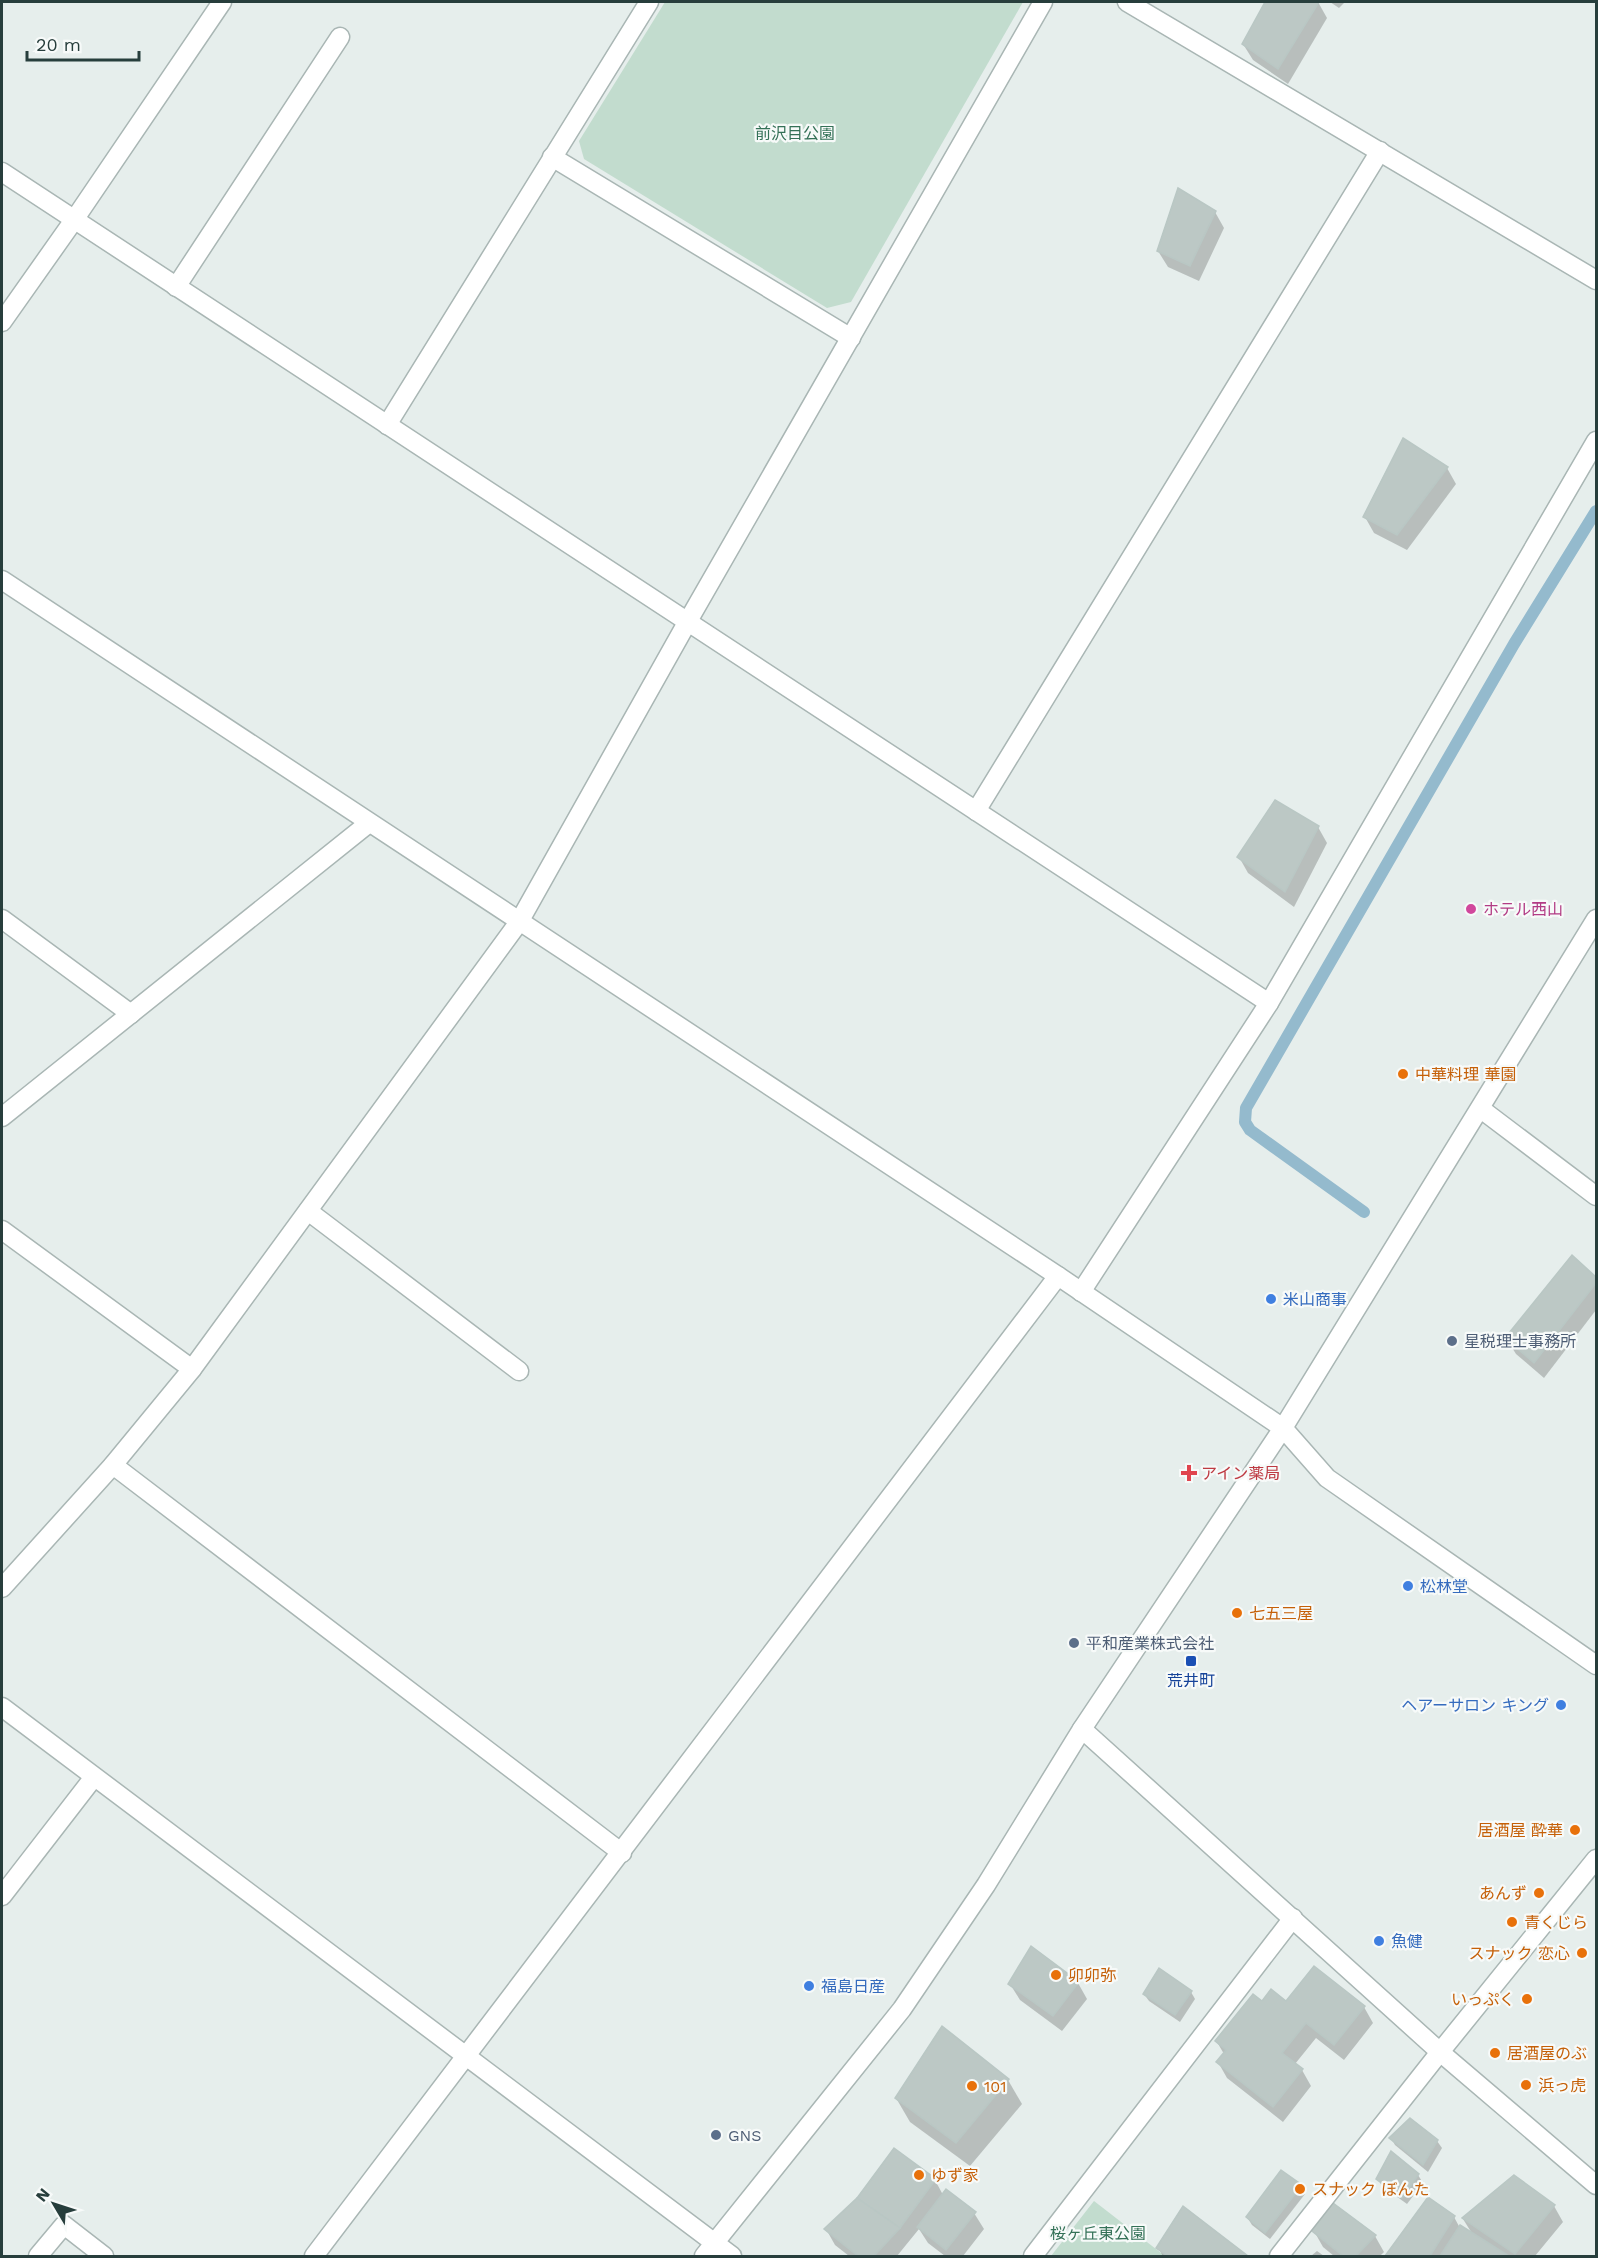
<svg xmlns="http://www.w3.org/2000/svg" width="1598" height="2258" viewBox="0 0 1598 2258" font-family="'Work Sans','Noto Sans JP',sans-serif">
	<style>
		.green { fill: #c2dcce }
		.shadow { fill: #0003 }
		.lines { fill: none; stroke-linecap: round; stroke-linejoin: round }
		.stream { stroke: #94bacd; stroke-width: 12 }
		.building { fill: #bcc8c5; stroke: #b9c7c4; stroke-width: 1.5 }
		.minor-casing { stroke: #a9b6b4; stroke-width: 21 }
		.minor { stroke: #fff; stroke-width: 18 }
		.hotel-dot { fill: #d1479c; stroke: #f7faf9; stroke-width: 2 }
		.food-dot { fill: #e8710a; stroke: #f7faf9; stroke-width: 2 }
		.shop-dot { fill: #3f7fe0; stroke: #f7faf9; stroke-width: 2 }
		.service-dot { fill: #5c6f8a; stroke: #f7faf9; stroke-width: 2 }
		.health-dot { fill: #e0444e; stroke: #f7faf9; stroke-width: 2 }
		.transit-dot { fill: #1a4fb4; stroke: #f7faf9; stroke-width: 2 }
		.labels { text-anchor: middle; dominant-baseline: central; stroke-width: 4.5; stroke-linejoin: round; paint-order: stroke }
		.park-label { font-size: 16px; fill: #347157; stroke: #f7faf9 }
		.hotel-label { font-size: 16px; fill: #b23c85; stroke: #f7faf9; text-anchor: start }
		.food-label { font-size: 16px; fill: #c56008; stroke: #f7faf9; text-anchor: start }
		.shop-label { font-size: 16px; fill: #366cbe; stroke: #f7faf9; text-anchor: start }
		.service-label { font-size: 16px; fill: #4e5e75; stroke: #f7faf9; text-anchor: start }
		.health-label { font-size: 16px; fill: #be3a42; stroke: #f7faf9; text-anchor: start }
		.transit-label { font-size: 16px; fill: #164399; stroke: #f7faf9 }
	</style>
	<rect width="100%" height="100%" fill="#e6eeec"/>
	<g class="green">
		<polygon points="665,2 1023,2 851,302 827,308 584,159 579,141"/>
		<polygon points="1094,2201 1165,2256 1051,2256"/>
	</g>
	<g class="shadow">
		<polygon points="1267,2 1318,2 1327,18 1288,84 1253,60 1243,44"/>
		<polygon points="1330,2 1345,2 1339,8"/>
		<polygon points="1215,212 1224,228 1199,281 1168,267 1158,251"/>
		<polygon points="1447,468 1456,484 1407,550 1374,533 1365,517"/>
		<polygon points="1318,827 1327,843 1294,907 1248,873 1239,857"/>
		<polygon points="1572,1257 1596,1279 1596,1310 1544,1378 1516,1354 1506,1338"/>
		<polygon points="1078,1983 1087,1999 1062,2031 1020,2000 1010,1984"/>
		<polygon points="1191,1992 1195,1999 1180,2022 1149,2001 1144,1994"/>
		<polygon points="1262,2003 1364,2007 1373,2023 1344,2060 1316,2038 1295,2064 1302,2070 1311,2086 1283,2122 1227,2078 1218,2062 1224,2054 1217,2042"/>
		<polygon points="1008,2080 1022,2104 970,2166 910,2122 896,2098"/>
		<polygon points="1391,2138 1437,2141 1442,2148 1428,2172 1395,2145"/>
		<polygon points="1418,2175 1423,2183 1407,2204 1382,2186 1378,2179"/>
		<polygon points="935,2180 943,2195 974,2213 984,2229 963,2256 945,2256 928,2243 919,2229 897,2256 849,2256 835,2245 826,2229"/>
		<polygon points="1301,2186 1305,2194 1270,2239 1252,2225 1247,2217"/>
		<polygon points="1330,2203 1375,2236 1384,2252 1380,2256 1334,2256 1323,2247 1314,2231"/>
		<polygon points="1554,2206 1563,2222 1535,2256 1386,2256 1454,2217 1460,2228 1473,2235 1463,2219"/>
		<polygon points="1183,2208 1245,2256 1163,2256 1158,2248"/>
		<polygon points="1317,2251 1324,2256 1311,2256"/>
	</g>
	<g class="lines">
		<polyline class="stream" points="1364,1212 1250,1130 1245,1122 1246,1108 1514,644 1596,511"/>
	</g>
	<g class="building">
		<polygon points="1265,2 1319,2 1278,69 1242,44"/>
		<polygon points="1178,188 1216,211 1190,266 1157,251"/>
		<polygon points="1403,438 1448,467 1397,535 1363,517"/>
		<polygon points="1275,800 1319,826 1285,892 1237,857"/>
		<polygon points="1572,1255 1596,1277 1596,1283 1534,1363 1505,1338"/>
		<polygon points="1031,1946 1079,1982 1053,2016 1008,1984"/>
		<polygon points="1314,1966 1365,2006 1334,2045 1306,2023 1282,2053 1303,2069 1273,2107 1216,2062 1226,2050 1215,2041 1253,1994 1262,2001 1271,1989 1286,2001"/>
		<polygon points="1159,1968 1192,1991 1175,2015 1143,1994"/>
		<polygon points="942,2026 1009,2079 956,2143 895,2098"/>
		<polygon points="1410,2118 1438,2140 1423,2165 1389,2138"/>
		<polygon points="894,2148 936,2179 900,2228 857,2198"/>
		<polygon points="1391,2151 1419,2174 1402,2198 1376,2179"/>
		<polygon points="1281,2170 1302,2185 1265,2233 1246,2217"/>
		<polygon points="1514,2175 1555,2205 1515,2254 1462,2218"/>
		<polygon points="946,2189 976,2212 946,2250 917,2227"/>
		<polygon points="1428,2197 1455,2216 1430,2256 1385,2256"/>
		<polygon points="857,2198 900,2228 874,2256 858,2256 824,2229"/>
		<polygon points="1329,2200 1376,2235 1356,2256 1343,2256 1312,2231"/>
		<polygon points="1183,2206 1248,2256 1168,2256 1156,2248"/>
		<polygon points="1460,2225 1509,2256 1440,2256"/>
	</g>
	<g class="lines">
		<g class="minor-casing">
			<g id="minor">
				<polyline points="1127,2 1596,280"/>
				<polyline points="552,157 851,338"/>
				<polyline points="2,172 1269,1003"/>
				<polyline points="176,287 340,37"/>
				<polyline points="2,322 74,220 222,2"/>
				<polyline points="387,425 649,2"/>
				<polyline points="2,580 1058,1276 1283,1428 1327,1478 1596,1665"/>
				<polyline points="976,811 1380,151"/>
				<polyline points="2,919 131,1014"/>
				<polyline points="1481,1109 1596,1196"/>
				<polyline points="2,1117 369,823"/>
				<polyline points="308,1211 519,1371"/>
				<polyline points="2,1230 192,1369"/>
				<polyline points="1081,1292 1269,1003 1596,441"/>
				<polyline points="113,1465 622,1853"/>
				<polyline points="2,1588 113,1465 192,1369 519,922 688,621 1043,2"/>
				<polyline points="2,1707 732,2256"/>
				<polyline points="1082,1729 1440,2052 1596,2185"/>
				<polyline points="2,1896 94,1777"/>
				<polyline points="38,2256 64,2225 104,2256"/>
				<polyline points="314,2256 1058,1276"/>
				<polyline points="704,2256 902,2009 986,1885 1082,1729 1283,1428 1596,919"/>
				<polyline points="1033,2256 1293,1918"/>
				<polyline points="1279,2256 1440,2052 1596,1859"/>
			</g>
		</g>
		<use href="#minor" class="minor"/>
	</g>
	<circle class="hotel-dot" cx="1471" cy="909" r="6"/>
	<g class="food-dot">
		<circle cx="1403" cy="1074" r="6"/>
		<circle cx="1237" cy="1613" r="6"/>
		<circle cx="1575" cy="1830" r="6"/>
		<circle cx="1539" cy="1893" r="6"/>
		<circle cx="1512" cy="1922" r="6"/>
		<circle cx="1582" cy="1953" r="6"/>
		<circle cx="1056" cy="1975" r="6"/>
		<circle cx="1527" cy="1999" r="6"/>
		<circle cx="1495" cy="2053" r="6"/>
		<circle cx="1526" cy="2085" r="6"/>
		<circle cx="972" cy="2086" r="6"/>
		<circle cx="919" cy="2175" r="6"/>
		<circle cx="1300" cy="2189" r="6"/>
	</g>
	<g class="shop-dot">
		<circle cx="1271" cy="1299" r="6"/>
		<circle cx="1408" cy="1586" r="6"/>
		<circle cx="1561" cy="1705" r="6"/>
		<circle cx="1379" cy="1941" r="6"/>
		<circle cx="809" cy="1986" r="6"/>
	</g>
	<g class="service-dot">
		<circle cx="1452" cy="1341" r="6"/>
		<circle cx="1074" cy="1643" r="6"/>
		<circle cx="716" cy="2135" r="6"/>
	</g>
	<path class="health-dot" d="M1186 1464h6v6h6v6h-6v6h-6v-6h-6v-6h6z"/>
	<rect class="transit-dot" x="1185" y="1655" width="12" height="12" rx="3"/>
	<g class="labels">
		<g class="park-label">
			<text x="795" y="133">前沢目公園</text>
			<text x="1098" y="2233">桜ヶ丘東公園</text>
		</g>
		<g class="hotel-label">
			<text x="1483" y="909">ホテル西山</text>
		</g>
		<g class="food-label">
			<text x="1415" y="1074">中華料理 華園</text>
			<text x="1249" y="1613">七五三屋</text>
			<text x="1563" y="1830" text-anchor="end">居酒屋 酔華</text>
			<text x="1527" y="1893" text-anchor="end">あんず</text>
			<text x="1524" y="1922">青くじら</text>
			<text x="1570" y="1953" text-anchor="end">スナック 恋心</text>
			<text x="1068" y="1975">卯卯弥</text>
			<text x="1515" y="1999" text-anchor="end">いっぷく</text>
			<text x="1507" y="2053">居酒屋のぶ</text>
			<text x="1538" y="2085">浜っ虎</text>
			<text x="984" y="2086">101</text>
			<text x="931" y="2175">ゆず家</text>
			<text x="1312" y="2189">スナック ぼんた</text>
		</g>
		<g class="shop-label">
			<text x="1283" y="1299">米山商事</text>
			<text x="1420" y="1586">松林堂</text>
			<text x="1549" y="1705" text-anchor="end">ヘアーサロン キング</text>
			<text x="1391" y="1941">魚健</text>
			<text x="821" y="1986">福島日産</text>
		</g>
		<g class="service-label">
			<text x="1464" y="1341">星税理士事務所</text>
			<text x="1086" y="1643">平和産業株式会社</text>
			<text x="728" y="2135">GNS</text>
		</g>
		<g class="health-label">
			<text x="1201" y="1473">アイン薬局</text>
		</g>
		<g class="transit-label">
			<text x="1191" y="1680">荒井町</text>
		</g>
	</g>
	<rect width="1598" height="2258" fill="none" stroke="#273e3c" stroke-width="6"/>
	<g transform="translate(54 2204) rotate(309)" stroke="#f7faf9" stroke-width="4.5" paint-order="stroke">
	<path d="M0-4.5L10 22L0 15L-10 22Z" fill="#273e3c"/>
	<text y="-9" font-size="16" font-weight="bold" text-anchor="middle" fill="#273e3c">N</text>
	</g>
	<path d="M27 51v9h112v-9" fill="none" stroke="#273e3c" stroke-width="3"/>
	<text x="36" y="51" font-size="18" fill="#273e3c" stroke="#f7faf9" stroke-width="4.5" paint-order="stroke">20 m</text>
</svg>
